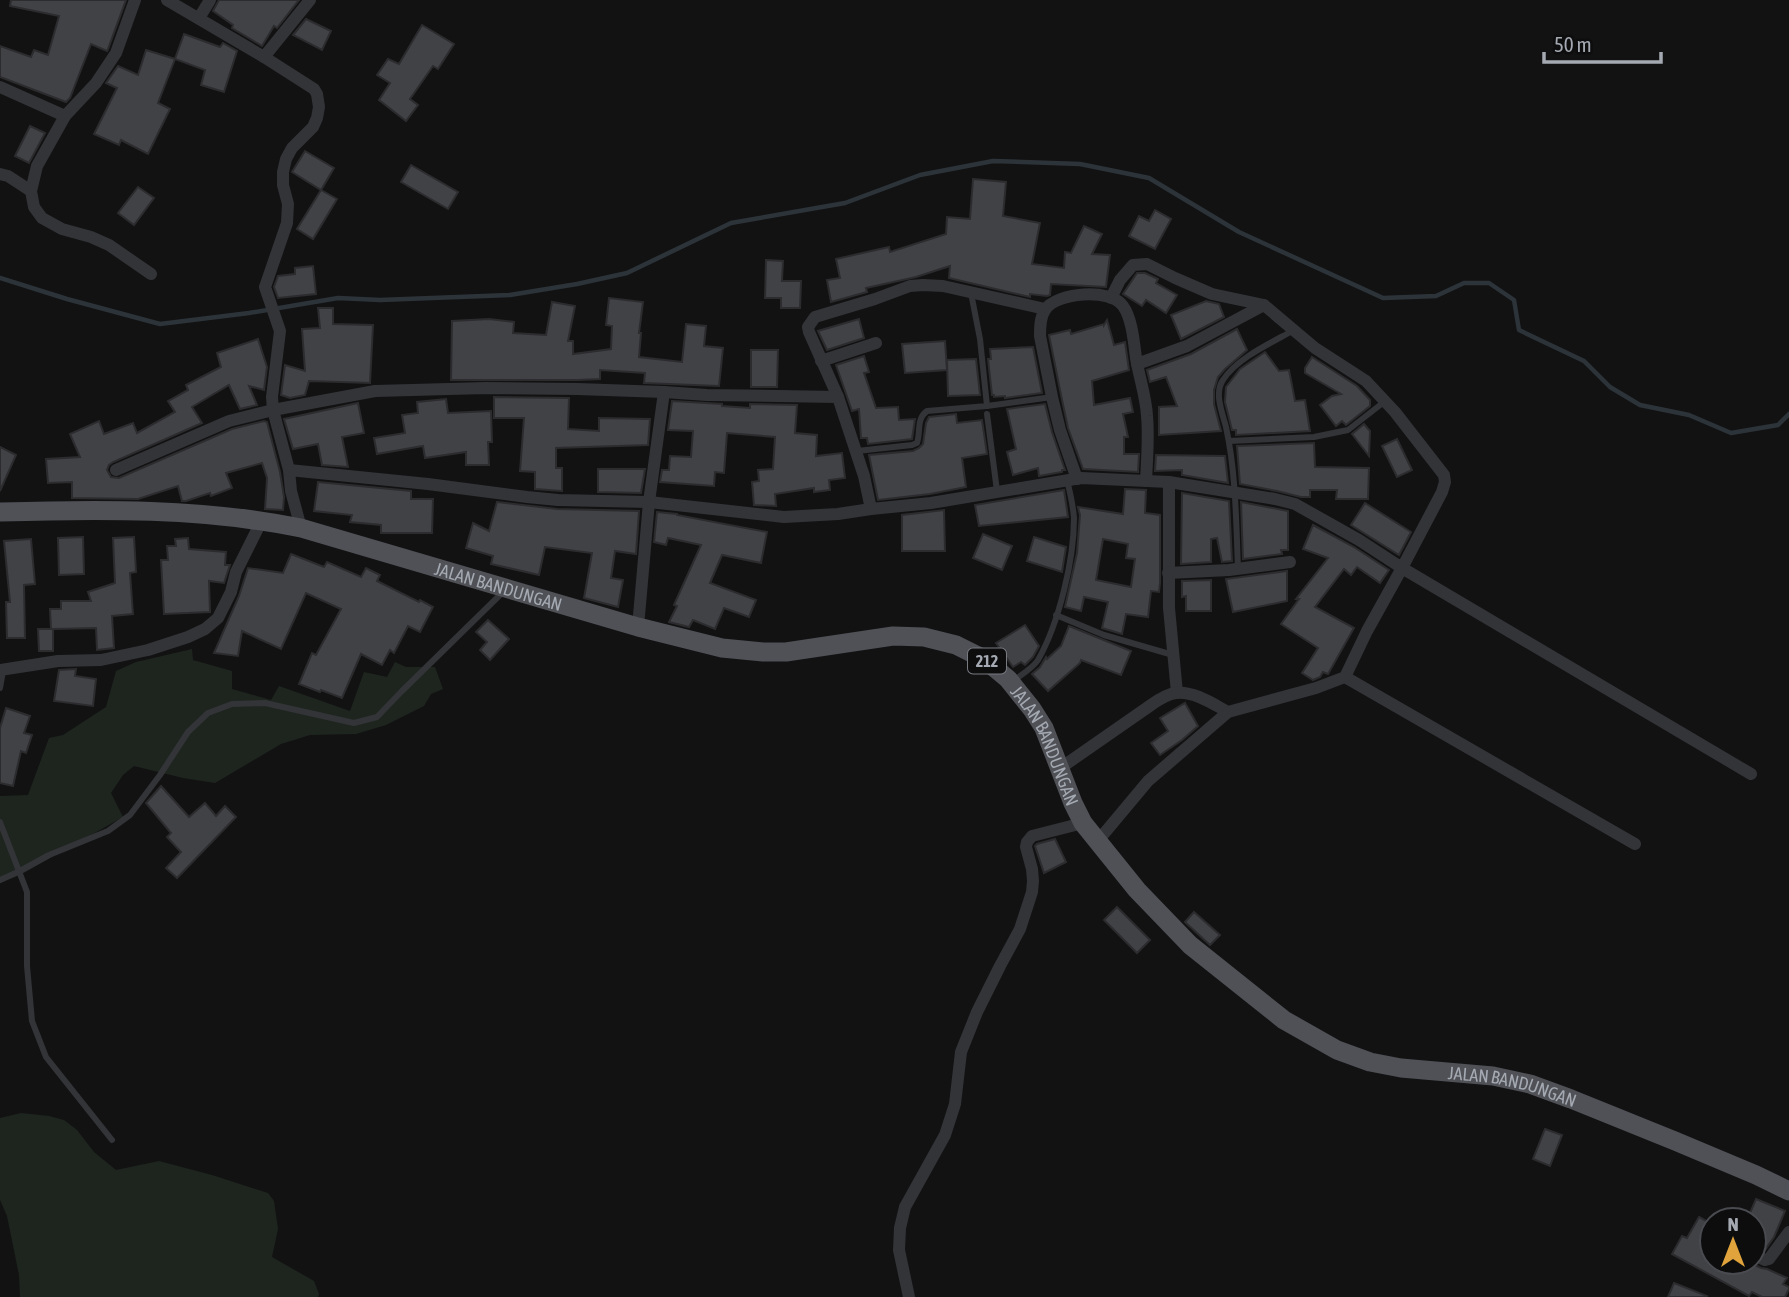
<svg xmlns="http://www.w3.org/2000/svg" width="1789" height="1297" viewBox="0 0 1789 1297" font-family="'Asap Condensed',sans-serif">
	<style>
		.green { fill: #1e251f }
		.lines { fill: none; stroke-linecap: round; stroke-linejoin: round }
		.stream { stroke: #2c343a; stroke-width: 4.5 }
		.building { fill: #414246; stroke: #2c2c2f; stroke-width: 2; fill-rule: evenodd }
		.lane { stroke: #333438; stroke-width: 6 }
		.street { stroke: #333438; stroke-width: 12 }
		.primary { stroke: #4f5156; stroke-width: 19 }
		.labels { text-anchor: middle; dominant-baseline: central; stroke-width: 6; stroke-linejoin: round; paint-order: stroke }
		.shield { fill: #0d0d0e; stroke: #777a81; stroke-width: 2 }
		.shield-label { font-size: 16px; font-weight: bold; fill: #a4a9b2 }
		.street-label { font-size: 18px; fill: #a4a9b2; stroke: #0d0d0e }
	</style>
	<rect width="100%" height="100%" fill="#121213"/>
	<g class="green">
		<polygon points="192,649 193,660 232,671 232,689 271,700 279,686 350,711 364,672 387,677 395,662 406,667 435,667 443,689 431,694 424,706 386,725 356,734 310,735 281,744 215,783 183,778 134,766 123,775 111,793 123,817 20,875 0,883 0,796 28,795 49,738 63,735 106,707 116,671 136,662"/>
		<polygon points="21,1113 49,1116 64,1120 77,1130 94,1152 116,1170 159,1161 212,1175 268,1193 274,1201 278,1229 272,1257 314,1281 319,1294 318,1297 20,1297 19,1275 7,1216 0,1200 0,1118"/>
	</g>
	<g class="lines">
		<polyline class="stream" points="0,278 67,299 160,324 249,313 338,298 380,300 510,295 577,284 627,273 731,223 845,203 920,175 993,161 1080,164 1149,178 1239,232 1383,298 1436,296 1464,283 1489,283 1514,300 1519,330 1584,361 1610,387 1640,405 1689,415 1731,433 1778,425 1789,414"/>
	</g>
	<g class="building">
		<polygon points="11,0 126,0 108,49 107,51 91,44 70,98 66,102 0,77 0,46 31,57 34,50 48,55 59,16 10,6"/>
		<polygon points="219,0 299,0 277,28 274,26 262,46 232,28 233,25 213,11"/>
		<polygon points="306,19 331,31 322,50 293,35"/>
		<polygon points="422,25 454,44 438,69 433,66 410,99 418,105 406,121 379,100 390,83 377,75 388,59 399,64"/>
		<polygon points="184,34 220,47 223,43 237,51 224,92 201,85 205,70 175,59"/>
		<polygon points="146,50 175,59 158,103 170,109 148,154 121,140 119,145 94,134 117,88 106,83 118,66 138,75"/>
		<polygon points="30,126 45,133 29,163 15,156"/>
		<polygon points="305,151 334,168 321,190 292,172"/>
		<polygon points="411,165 458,192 448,209 401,182"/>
		<polygon points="973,179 1006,182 1003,216 1040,223 1032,264 1064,268 1065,252 1071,253 1084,226 1102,234 1092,254 1110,255 1106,287 1051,284 1050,295 1047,296 1030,294 1030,297 949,278 950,266 916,277 866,288 867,292 831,302 827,280 840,278 836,259 889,247 890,252 946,234 947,217 970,219"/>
		<polygon points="138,187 154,198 134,225 118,213"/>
		<polygon points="321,190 337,199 313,239 297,229"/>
		<polygon points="1155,210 1171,219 1155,249 1129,236 1139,216 1149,221"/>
		<polygon points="766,260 783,261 782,281 801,281 800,308 781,308 781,298 765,298"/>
		<polygon points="313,266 316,294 278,298 274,287 278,276 295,274 295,268"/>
		<polygon points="1137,273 1145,273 1158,279 1156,283 1177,295 1166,313 1146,300 1142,306 1123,294"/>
		<polygon points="609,298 643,302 639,333 641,333 639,357 682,362 686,324 706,326 704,346 723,348 719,386 644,383 645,373 600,370 600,379 578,380 451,380 452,321 489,319 514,322 513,333 546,335 552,302 575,306 568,341 573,341 573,354 611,349 612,326 606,325"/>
		<polygon points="1206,301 1219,304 1224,317 1181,339 1171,315"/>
		<polygon points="318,308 333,308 333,324 373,325 370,383 309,381 305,395 290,398 281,395 285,365 305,371 302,329 320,328"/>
		<polygon points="859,319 864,338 827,350 818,331"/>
		<polygon points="1107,320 1114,345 1125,342 1129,370 1092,381 1094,405 1130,398 1133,412 1123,414 1128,437 1124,437 1124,454 1139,454 1138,472 1083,469 1068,428 1061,395 1049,335 1070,330 1071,334 1104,324 1104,325"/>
		<polygon points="1237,329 1247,350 1225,369 1218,377 1214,390 1214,404 1221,431 1159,435 1159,407 1177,406 1166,377 1150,382 1147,370 1191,354"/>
		<polygon points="258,339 267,367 264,390 249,386 257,405 240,409 229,385 192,407 202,423 113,462 109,465 107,470 111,477 119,478 232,429 264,421 267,422 280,472 284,497 283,510 265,509 267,478 262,463 226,473 232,488 211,496 210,493 186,501 182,501 178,486 138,499 72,498 72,482 48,483 46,459 80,457 70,434 99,421 104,434 133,423 137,433 175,412 168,401 188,390 186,385 221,367 217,353"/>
		<polygon points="945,341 947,370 905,373 902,344"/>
		<polygon points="1033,347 1042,393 1005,398 1005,396 994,397 994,395 992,395 988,359 991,359 990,349"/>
		<polygon points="751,350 778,350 777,387 751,387"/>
		<polygon points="1265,352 1279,371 1289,370 1295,401 1305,400 1310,431 1236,435 1236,430 1232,430 1225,402 1226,387 1240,369"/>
		<polygon points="864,356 869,372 864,373 876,408 898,407 899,420 915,419 912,439 868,444 867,438 861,438 859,409 852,411 836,365"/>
		<polygon points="1312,357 1357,386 1370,400 1370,406 1346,425 1342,421 1336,426 1320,405 1332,396 1341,394 1305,373 1305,368"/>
		<polygon points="976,359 980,395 948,396 947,360"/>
		<polygon points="494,397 569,398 568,429 599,431 599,418 650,419 648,445 556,448 556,468 562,468 562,491 535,489 535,472 520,471 524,418 494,418"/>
		<polygon points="446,399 448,413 491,411 492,442 488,442 489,465 466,465 466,452 425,458 423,446 377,454 374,438 405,433 402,415 418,413 417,402"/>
		<polygon points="672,401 722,404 722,406 750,408 750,404 797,405 795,433 817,435 816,456 842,453 845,478 829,480 830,490 814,492 814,488 775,494 776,506 754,505 752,482 759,481 758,470 773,469 775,437 727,433 724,473 715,472 714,486 660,482 662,470 669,470 670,456 691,457 693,431 668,430"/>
		<polygon points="358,403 364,433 342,437 348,467 322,465 318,444 293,449 284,419"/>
		<polygon points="1045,404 1052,432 1065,470 1062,470 1062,472 1039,476 1038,468 1013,475 1007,452 1016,449 1007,409"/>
		<polygon points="956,414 957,423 982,420 987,454 962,458 966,487 930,494 878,500 869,455 913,451 919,448 923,444 926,423 929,417"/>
		<polygon points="1364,424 1370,431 1369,456 1352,434"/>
		<polygon points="1397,439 1412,470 1397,477 1382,446"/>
		<polygon points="1314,443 1315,467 1369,468 1368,499 1336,499 1337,490 1310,490 1310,497 1301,497 1277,491 1240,484 1237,446"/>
		<polygon points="0,447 16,455 0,491"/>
		<polygon points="1156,455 1225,456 1228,483 1182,475 1182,470 1155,471"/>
		<polygon points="598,469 645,469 641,493 598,492"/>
		<polygon points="318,482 411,491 411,499 433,499 432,533 381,533 381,525 350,522 352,515 314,511"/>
		<path d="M1125,489L1146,490L1145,513L1160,515V583L1159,592L1151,591L1148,617L1126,614L1122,634L1102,628L1108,602L1084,597L1081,611L1065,607L1077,553L1080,515L1078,507L1123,514ZM1103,539L1128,544L1126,558L1135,559L1131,587L1096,580Z"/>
		<polygon points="1064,490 1068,517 979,526 975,505"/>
		<polygon points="1182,493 1229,501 1232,561 1222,562 1217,538 1211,539 1211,562 1181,564"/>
		<polygon points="497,502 557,509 639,511 636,554 615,551 611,578 623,580 618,607 584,598 592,553 545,547 539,575 491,564 493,556 466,548 473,523 489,531"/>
		<polygon points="1241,502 1288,511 1288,550 1281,550 1282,554 1243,559"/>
		<polygon points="1365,503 1411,532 1399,555 1351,525"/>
		<polygon points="944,510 945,551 902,551 902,515"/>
		<polygon points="657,512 677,514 677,515 767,532 761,563 722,555 710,583 756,600 749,617 724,608 715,629 693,620 689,627 669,622 677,606 674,605 701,545 668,538 666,545 654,542"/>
		<polygon points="1313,525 1354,547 1389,570 1380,583 1357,567 1351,575 1344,569 1315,607 1354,628 1328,674 1323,672 1320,677 1313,680 1302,673 1318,648 1281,624 1299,599 1296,599 1328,558 1303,549"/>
		<polygon points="983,534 1012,546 1002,570 973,558"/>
		<polygon points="83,537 84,574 59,575 58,538"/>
		<polygon points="134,537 136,572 130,573 133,614 112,616 114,648 97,650 96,628 53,629 53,651 39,651 38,629 51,629 50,609 61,609 61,601 91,601 88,592 115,583 113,538"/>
		<polygon points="1034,537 1066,547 1062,572 1027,561"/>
		<polygon points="188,538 189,549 226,552 225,565 230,565 224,583 209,581 210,612 164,614 161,560 168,560 167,546 176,546 175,539"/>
		<polygon points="31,539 35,584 24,585 25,638 7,638 6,602 10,602 4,541"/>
		<polygon points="291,554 324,567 327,562 361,577 366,568 380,575 377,581 419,602 420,600 433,607 420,632 408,626 394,653 390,650 382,665 361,654 342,698 321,690 320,692 299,684 312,653 316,655 341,609 306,593 281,649 242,631 238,656 214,653 239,596 248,568 283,573"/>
		<polygon points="1287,571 1287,601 1233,612 1226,579"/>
		<polygon points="1211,580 1211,611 1186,611 1186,596 1182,597 1182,581"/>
		<polygon points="488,620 509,639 490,660 480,650 487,642 476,632"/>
		<polygon points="1025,625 1039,646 1033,657 1025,665 1021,662 1013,667 996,643"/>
		<polygon points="1069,626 1131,651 1121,675 1081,660 1080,663 1048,691 1032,674 1040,667 1046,657 1047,659 1061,646"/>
		<polygon points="76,669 75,676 96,679 93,706 54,701 59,670"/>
		<polygon points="1185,703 1198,726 1182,740 1160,755 1151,743 1168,731 1160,718"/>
		<polygon points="6,708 30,716 24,733 32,735 26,753 21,751 13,786 0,783 0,728"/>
		<polygon points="161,786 189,817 205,803 216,816 225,806 236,817 177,878 166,868 181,852 167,837 171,833 146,803"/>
		<polygon points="1055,839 1066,862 1044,873 1035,846 1037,844"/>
		<polygon points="1117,907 1150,940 1137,953 1104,920"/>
		<polygon points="1194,912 1220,935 1210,945 1185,922"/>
		<polygon points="1545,1129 1562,1135 1550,1166 1533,1159"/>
		<polygon points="1756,1199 1785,1211 1774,1237 1765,1250 1754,1246 1754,1220 1747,1220"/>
		<polygon points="1699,1217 1712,1224 1712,1262 1749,1262 1761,1268 1767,1269 1787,1278 1783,1284 1789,1287 1789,1289 1785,1297 1762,1297 1752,1292 1749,1296 1672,1254 1682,1236 1687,1238"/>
		<polygon points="1674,1283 1707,1296 1706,1297 1668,1297"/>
	</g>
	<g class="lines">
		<g class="lane">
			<polyline points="987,406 1052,397"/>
			<polyline points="987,414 997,491"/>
			<polyline points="1229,441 1314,437 1348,430 1384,402"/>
			<path d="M857,451L912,445L917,443C921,431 916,419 927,411L987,406L980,339L971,293"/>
			<path d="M1238,568C1236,521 1236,473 1226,427C1222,412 1214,393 1223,380C1237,358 1271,343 1294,330"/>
			<polyline points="1056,615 1104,635 1173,655"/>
			<path d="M1013,681C1021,675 1033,668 1038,660C1059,623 1074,560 1074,518C1073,505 1070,492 1067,480"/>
			<polyline points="0,688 3,671"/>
			<polyline points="0,822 27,892 27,966 32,1021 46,1057 112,1140"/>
			<polyline points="0,880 20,871 49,855 108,831 130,815 160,775 188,732 208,713 232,704 265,703 354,723 377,717 401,692 504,591"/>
		</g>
		<g class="street">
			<polyline points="135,0 116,53 96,83 65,116 37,166 31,191 34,207 42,218 62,229 91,237 109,245 151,274"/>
			<polyline points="167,0 264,57 314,89 317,94 319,107 317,118 313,127 292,148 286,159 283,172 283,185 288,204 287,223 265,287 280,331 272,397 273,410 289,470 291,491 301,528"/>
			<polyline points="199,18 210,0"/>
			<polyline points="264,57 310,0"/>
			<polyline points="0,87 65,116"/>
			<polyline points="0,174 8,176 31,191"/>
			<polyline points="1111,298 1120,280 1133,265 1147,264 1175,278 1212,294 1264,305"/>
			<polyline points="821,361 876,343"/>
			<polyline points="838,397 809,332 808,327 815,317 875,299 910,286 923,285 943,286 1045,309"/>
			<polyline points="116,470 229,421 273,410 375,391 486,388 577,389 664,392 707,395 838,397 864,476 871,509"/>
			<polyline points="289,470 428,484 527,497 558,500 649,502 784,517 838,514 871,509 931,503 1081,478 1169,482 1275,499 1295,504 1359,540 1402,568 1442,492 1445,482 1444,475 1395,412 1366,381 1315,348 1264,305 1187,346 1137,364"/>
			<path d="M1077,479L1060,430L1052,397L1040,336C1040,328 1040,317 1045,310C1056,292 1111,288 1123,306C1132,318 1134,343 1136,358C1139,377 1146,396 1147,416C1149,437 1147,459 1146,481"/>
			<polyline points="1169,482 1169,608 1177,693"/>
			<polyline points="1168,573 1229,570 1290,562"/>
			<polyline points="638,627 649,502 664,392"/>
			<polyline points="0,670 58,661 101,660 148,650 188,637 205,629 218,618 231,592 236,572 262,520"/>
			<polyline points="1345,677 1635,844"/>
			<path d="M1059,769L1151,705C1158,700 1167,694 1176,693C1194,691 1213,704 1228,712"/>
			<polyline points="1097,842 1148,781 1228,712 1316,688 1345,677 1367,631 1402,568 1751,774"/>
			<polyline points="1754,1255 1765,1260 1769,1259 1789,1232"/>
			<polyline points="909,1297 899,1250 900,1228 905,1207 945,1135 955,1104 961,1052 977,1012 1000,966 1020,929 1032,892 1033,881 1032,869 1026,847 1027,842 1032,836 1083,823"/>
		</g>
		<path class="primary" id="s1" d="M0,512C100,509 203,508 301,528L638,627L722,648L763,652H786L893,636L924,637L956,645L984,659L1008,679L1032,709L1044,728L1073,803L1083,823L1137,890L1190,945L1284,1020L1337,1050L1370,1062L1401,1068L1493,1076L1530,1084L1571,1099L1675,1141L1756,1175L1789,1191"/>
	</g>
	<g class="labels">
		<rect class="shield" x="968" y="648.5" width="38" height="25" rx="5"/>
		<g class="shield-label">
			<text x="987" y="661">212</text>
		</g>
		<g class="street-label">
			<text stroke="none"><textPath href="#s1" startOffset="508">JALAN BANDUNGAN</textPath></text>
			<text stroke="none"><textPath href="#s1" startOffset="1116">JALAN BANDUNGAN</textPath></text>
			<text stroke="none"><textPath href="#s1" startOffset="1726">JALAN BANDUNGAN</textPath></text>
		</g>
	</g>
	<g transform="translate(1733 1241)"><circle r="33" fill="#0d0d0e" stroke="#494b50" stroke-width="2"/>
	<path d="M0-5L12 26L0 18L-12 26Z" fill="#e1a43c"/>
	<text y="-10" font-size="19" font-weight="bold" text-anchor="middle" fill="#a4a9b2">N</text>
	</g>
	<path d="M1544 52v10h117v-10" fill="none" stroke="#a4a9b2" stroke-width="3.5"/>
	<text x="1554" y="52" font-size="21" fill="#a4a9b2" stroke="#0d0d0e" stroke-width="5" paint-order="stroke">50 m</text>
</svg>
